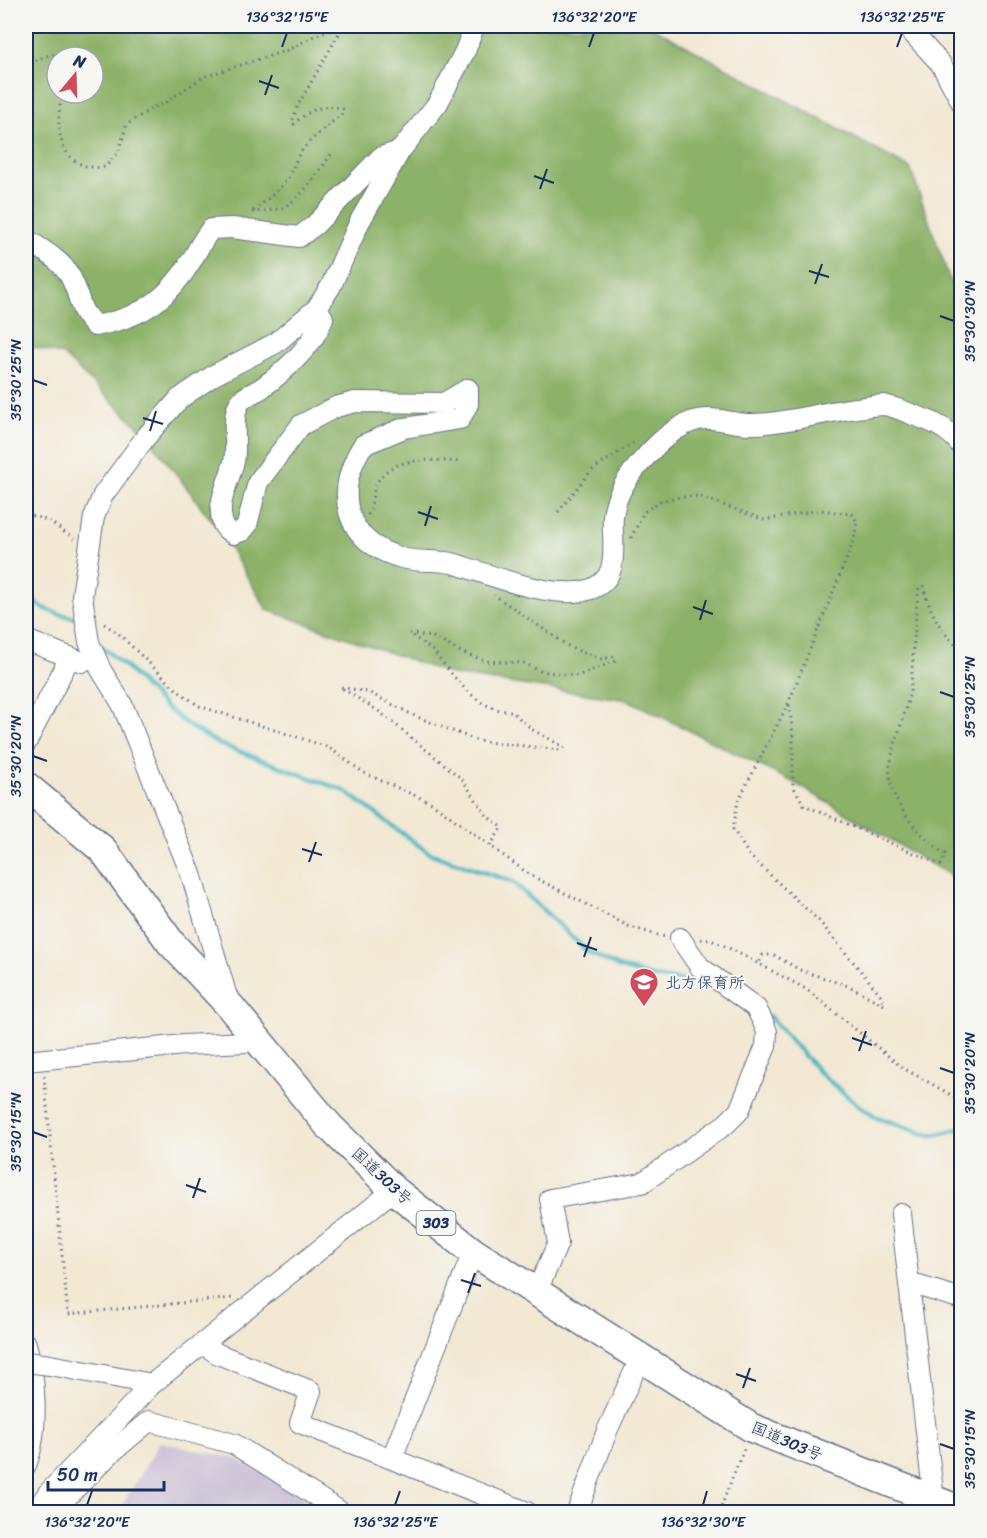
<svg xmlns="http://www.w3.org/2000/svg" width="987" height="1538" viewBox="0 0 987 1538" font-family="Sriracha,'Klee One',sans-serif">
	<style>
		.industrial { fill: #cbbfd5 }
		.forest { fill: #8cb167; stroke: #547062; stroke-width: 1.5; fill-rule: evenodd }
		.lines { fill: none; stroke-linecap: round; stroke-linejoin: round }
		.stream { stroke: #48b6c1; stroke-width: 4.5 }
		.minor-casing { stroke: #667087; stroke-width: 22 }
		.highway-casing { stroke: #667087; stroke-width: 31 }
		.path { stroke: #667087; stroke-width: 3; stroke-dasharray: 1.5 4.5; stroke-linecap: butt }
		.minor { stroke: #fff; stroke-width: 20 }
		.highway { stroke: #fff; stroke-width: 28 }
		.minor-bridge-casing { stroke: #667087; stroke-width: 22; stroke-linecap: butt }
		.minor-bridge { stroke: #fff; stroke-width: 20 }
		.ticks { fill: none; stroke: #1b2f5e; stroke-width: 2 }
		.labels { text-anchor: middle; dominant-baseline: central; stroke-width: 4.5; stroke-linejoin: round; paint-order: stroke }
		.shield { fill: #f6f6f2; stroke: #5d6b8a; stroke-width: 1.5 }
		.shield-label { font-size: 15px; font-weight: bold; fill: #1b2f5e }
		.poi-label { font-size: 16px; fill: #1b2f5e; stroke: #f6f6f2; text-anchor: start }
		.street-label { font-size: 16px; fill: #1b2f5e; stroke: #f6f6f2 }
		.neatline { fill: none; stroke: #1b2f5e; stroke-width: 2 }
		.ticks-label { font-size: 15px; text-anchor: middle; fill: #1b2f5e }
	</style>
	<rect width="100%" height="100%" fill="#f6f6f2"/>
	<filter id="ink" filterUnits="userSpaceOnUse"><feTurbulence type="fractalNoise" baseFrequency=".0167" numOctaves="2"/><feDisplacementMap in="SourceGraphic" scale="12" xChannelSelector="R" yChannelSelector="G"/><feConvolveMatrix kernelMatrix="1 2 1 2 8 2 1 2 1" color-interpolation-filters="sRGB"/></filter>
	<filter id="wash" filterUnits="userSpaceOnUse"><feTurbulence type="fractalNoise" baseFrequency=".008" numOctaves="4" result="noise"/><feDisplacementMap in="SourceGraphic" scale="24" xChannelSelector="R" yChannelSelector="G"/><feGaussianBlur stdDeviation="1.35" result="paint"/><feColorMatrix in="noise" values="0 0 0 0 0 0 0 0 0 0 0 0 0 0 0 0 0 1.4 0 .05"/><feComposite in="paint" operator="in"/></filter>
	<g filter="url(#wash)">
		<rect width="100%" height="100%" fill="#f2e8d3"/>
		<polygon class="industrial" points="160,1442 235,1458 331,1512 118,1512"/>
		<path class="forest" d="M26,26H650L910,168L961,311V882L795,783L628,700L453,675L267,610L221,533L145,433L63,355L26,345ZM57,57H93V93H57Z"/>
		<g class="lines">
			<g class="stream">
				<path d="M26,595C42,610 56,614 77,618L78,621"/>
				<polyline points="97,643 125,666 165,707 189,726 219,744 345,791 429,853 513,882 588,952 618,967 652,977 711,984"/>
				<polyline points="769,1016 820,1073 859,1106 876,1117 931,1136 962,1128"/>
			</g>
		</g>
	</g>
	<g filter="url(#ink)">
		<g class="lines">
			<g class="minor-casing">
				<g id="minor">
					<polyline points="906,26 941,64 962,103"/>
					<path d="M26,239C42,250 64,261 72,280C83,302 75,305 95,326C132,319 158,307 181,276C193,261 199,244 211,229L232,228L299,237L315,225L381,157L400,151"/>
					<path d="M317,308L323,318C315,344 285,371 263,387C257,392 245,395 240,402C230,418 238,444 234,461C230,480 217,501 222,520C223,527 227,530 233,534L242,531L247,525L258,482L301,425L336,407L355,402L444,403L468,389V404L460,419L404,428L363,445C333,493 344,542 402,558C420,563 439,559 456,564C489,575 554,600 588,590C623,580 611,544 613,516C615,499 625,481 636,468C651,450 669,430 691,422C712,414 733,425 754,424C788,423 823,412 857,408C865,407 876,405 884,405C895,407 908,413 919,417C936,423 952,431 962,447"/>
					<polyline points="26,640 82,662"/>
					<polyline points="26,743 70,657"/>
					<polyline points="228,1000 191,874 122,704 101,670 89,642 82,596 94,517 103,495 145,438 179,399 214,375 276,343 317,308 331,286 360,221 400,151 438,103 466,49 474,26"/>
					<polyline points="26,1061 184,1045 246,1042 255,1036"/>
					<polyline points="901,1214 934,1501"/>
					<polyline points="909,1283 962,1299"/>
					<polyline points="536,1293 558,1243 550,1199 642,1183 726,1124 739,1111 766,1046 767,1032 763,1022 756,1008 700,967 680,938"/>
					<path d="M26,1344C36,1377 39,1433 26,1465"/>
					<polyline points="202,1344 218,1354 311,1391 300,1423 527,1512"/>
					<polyline points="50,1365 152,1384"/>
					<polyline points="392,1458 473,1252"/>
					<polyline points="35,1512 48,1493 152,1384 394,1190"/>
					<polyline points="52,1512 112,1452 149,1421 234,1444 341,1512"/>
					<polyline points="577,1512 607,1431 640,1359"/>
				</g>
			</g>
			<g class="highway-casing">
				<polyline id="highway" points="26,786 103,850 171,943 229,1005 329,1126 394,1190 473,1252 752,1428 962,1511"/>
			</g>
			<g class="path">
				<path d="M26,68C41,54 57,53 77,53L78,57"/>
				<path d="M63,93C53,128 59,172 105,167L118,153L127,124L154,107L166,102L203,77L288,50L314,36L339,27L340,32L298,105L292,122L294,124C307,111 325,102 343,109V113L311,140L299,154L288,178L276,192L251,213"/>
				<path d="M252,212C261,211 272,211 281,208C300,202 321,168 333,152"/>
				<polyline points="558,512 591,471 633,443"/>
				<polyline points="26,514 49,521 75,540"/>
				<path d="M368,515C372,506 372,496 375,487C388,454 432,460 460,462"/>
				<polyline points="631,538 644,512 660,501 674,498 698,496 765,520 820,510 852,514 857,521 854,540 788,704 738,801 733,829 749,855 819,921 880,994 884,1005 851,987 800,970 774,955 763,955 759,963"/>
				<polyline points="104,624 118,633 178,691 199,706 328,747 364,773 432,803 530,875 630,927 665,937"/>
				<path d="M789,705L793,733V786L804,805L941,865L945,854C918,835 882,796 891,760C896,734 908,710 911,684C914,652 914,620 919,588L923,586C930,611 940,633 962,650"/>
				<path d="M490,846L502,827L487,816L462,779L380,712L340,687L368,692L415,716L478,741L561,750L564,747L533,730L511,711C475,711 454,675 432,650C425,644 416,639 409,633L433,637L459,651L485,661L524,663L540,671L577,676L616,661L613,657L600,659L571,648L494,595"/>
				<polyline points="701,939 711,940 729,948 806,989 903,1068 962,1101"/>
				<polyline points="44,1076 68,1314 233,1298"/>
				<polyline points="719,1512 745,1446"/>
			</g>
			<use href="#minor" class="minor"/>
			<use href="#highway" class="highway"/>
			<g class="minor-bridge-casing">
				<polyline id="minor-bridge" points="26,1362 50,1365"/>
			</g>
			<use href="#minor-bridge" class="minor-bridge"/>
		</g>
	</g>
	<path class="ticks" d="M282,47L287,33M589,47L594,33M897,47L902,33M259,81L279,88M265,95L272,75M534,176L554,183M540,189L547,169M809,271L829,277M815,284L822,264M940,316L954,321M33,380L47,385M143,418L163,424M150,431L156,411M418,512L438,519M425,526L431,506M693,607L713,614M700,620L706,600M940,692L954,697M33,756L47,761M302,849L322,855M309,862L316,842M577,943L597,950M584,957L591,937M852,1038L872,1045M859,1051L866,1031M940,1068L954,1073M33,1132L47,1137M186,1185L206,1192M193,1198L200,1178M461,1280L481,1286M468,1293L475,1273M736,1374L756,1381M743,1388L750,1368M940,1444L954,1449M87,1505L92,1491M395,1505L400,1491M703,1505L707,1491"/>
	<defs>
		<g id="school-pin" transform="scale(1.5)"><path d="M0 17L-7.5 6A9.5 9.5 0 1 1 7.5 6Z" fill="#d1495b" stroke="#f6f6f2"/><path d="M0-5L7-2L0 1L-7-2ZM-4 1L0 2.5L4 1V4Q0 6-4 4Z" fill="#fff"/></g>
	</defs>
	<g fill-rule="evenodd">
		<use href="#school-pin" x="644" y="982"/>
	</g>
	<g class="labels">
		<rect class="shield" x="416.5" y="1211" width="39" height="24" rx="4.5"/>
		<g class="shield-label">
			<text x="436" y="1223">303</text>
		</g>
		<g class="poi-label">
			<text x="665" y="982">北方保育所</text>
		</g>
		<g class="street-label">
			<text transform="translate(382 1176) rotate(43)">国道303号</text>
			<text transform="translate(787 1441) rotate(23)">国道303号</text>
		</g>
	</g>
	<rect width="987" height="1538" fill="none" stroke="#f6f6f2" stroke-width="66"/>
	<g transform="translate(75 75) rotate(19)"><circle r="28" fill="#f6f6f2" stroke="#9ea6b7" stroke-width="1.5"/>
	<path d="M0-4.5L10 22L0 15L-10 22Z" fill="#d1495b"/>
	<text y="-9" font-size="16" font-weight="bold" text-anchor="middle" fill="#1b2f5e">N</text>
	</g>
	<path d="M48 1481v9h116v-9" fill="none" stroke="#1b2f5e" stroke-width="3"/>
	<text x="57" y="1481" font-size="18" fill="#1b2f5e" stroke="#f6f6f2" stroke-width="4.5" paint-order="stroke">50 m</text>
	<rect x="33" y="33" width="921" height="1472" class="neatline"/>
	<g class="ticks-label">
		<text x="287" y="22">136°32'15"E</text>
		<text x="594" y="22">136°32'20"E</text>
		<text x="902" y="22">136°32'25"E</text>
		<text transform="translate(970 321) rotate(-90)" y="5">35°30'30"N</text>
		<text transform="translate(16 380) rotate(-90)" y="5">35°30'25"N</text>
		<text transform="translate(970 697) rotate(-90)" y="5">35°30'25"N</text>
		<text transform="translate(16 756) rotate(-90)" y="5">35°30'20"N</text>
		<text transform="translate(970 1073) rotate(-90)" y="5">35°30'20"N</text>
		<text transform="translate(16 1132) rotate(-90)" y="5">35°30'15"N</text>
		<text transform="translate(970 1449) rotate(-90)" y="5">35°30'15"N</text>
		<text x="87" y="1527">136°32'20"E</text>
		<text x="395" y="1527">136°32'25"E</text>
		<text x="703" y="1527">136°32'30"E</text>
	</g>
</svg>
